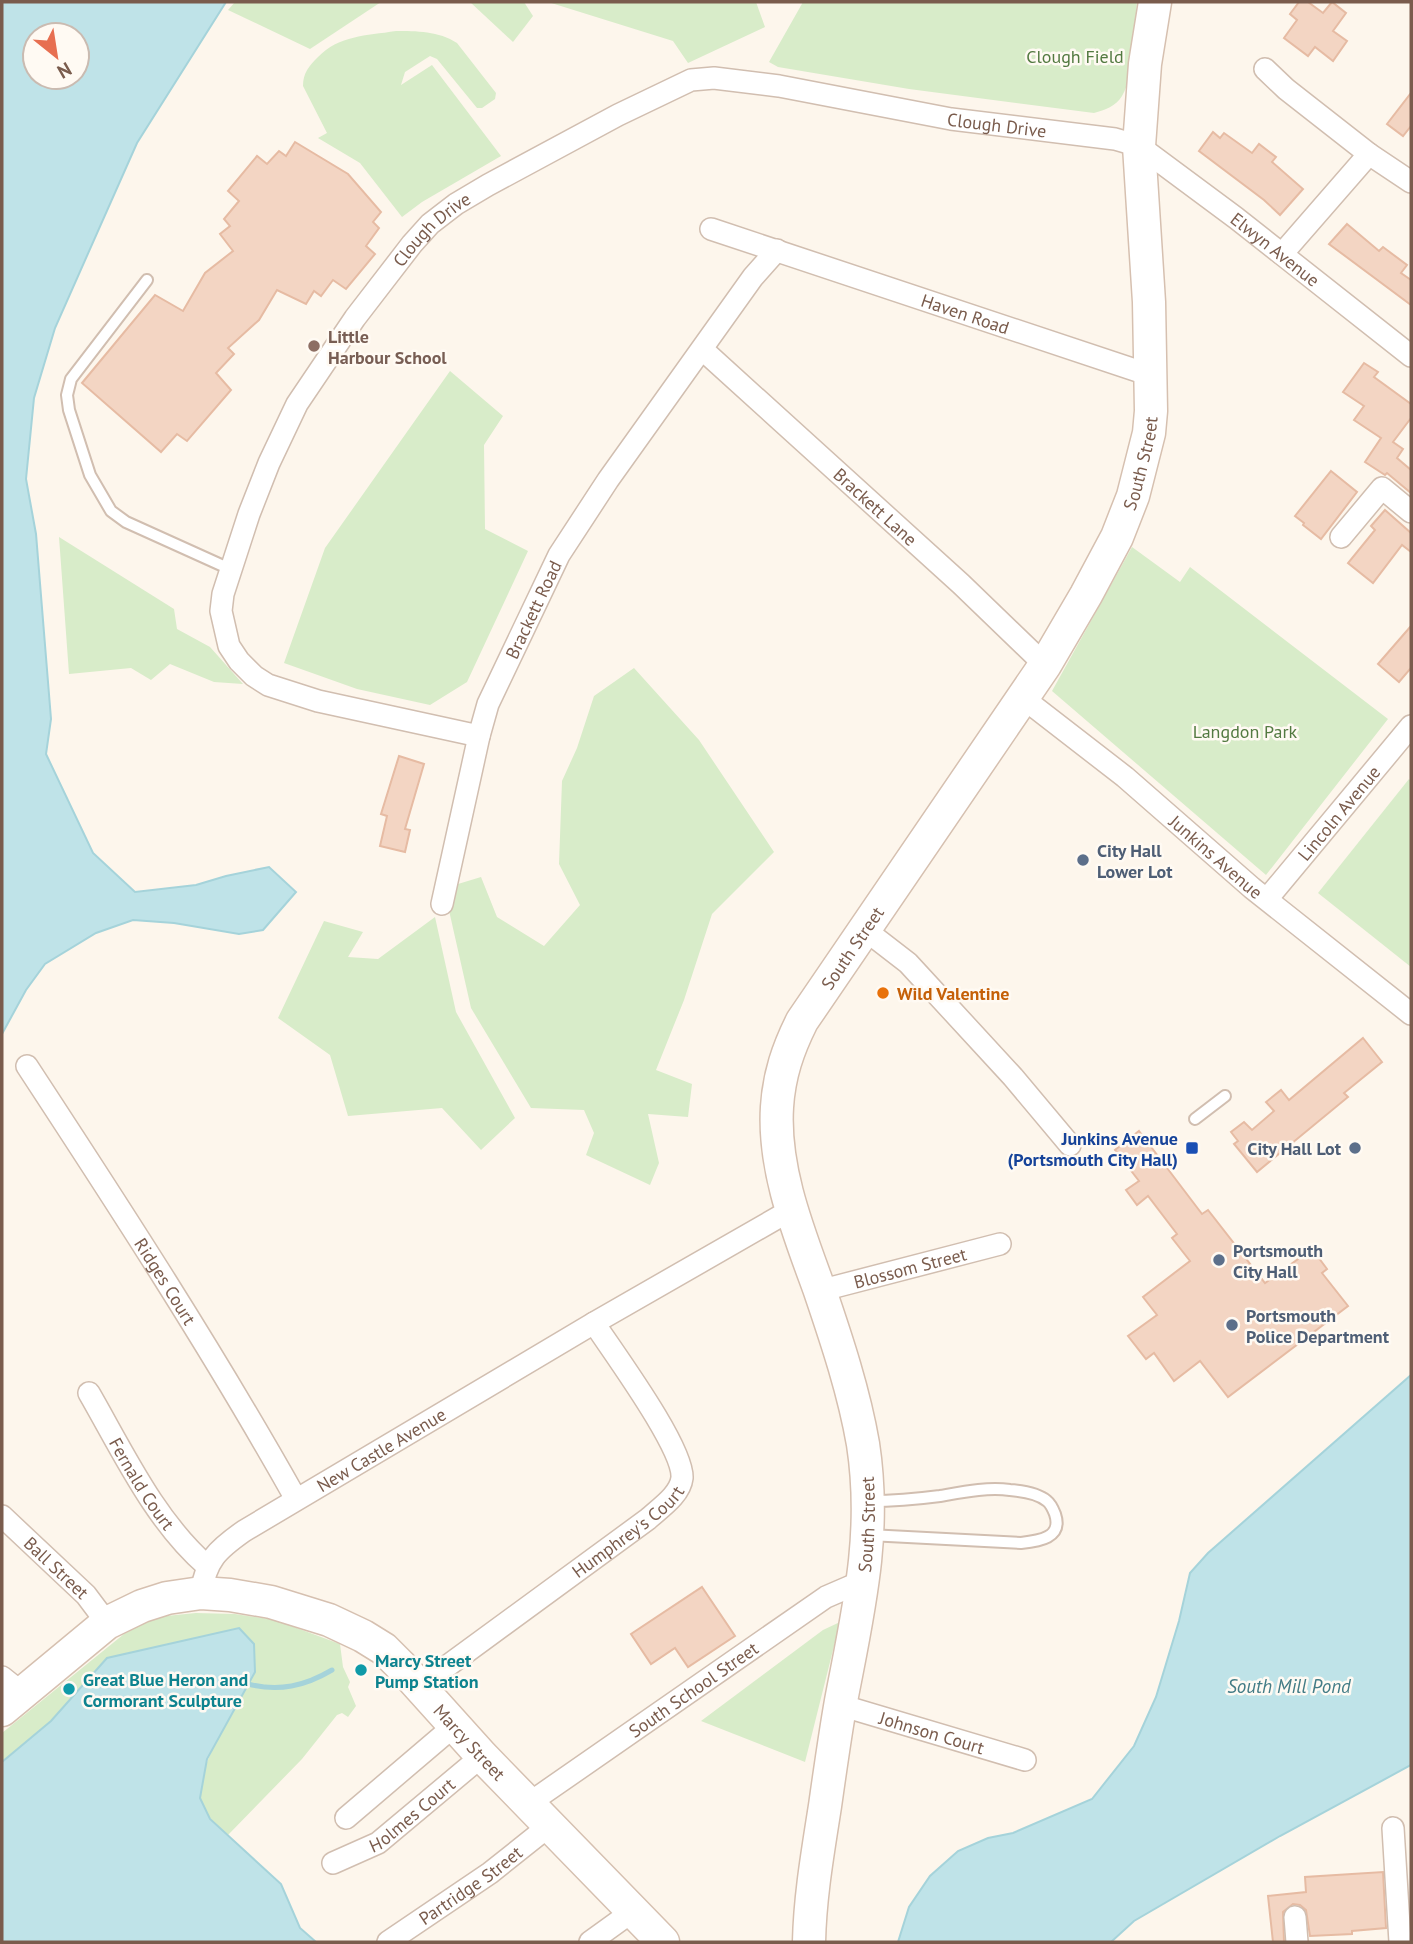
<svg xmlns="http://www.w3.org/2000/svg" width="1413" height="1944" viewBox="0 0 1413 1944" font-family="'PT Sans',sans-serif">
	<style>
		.green { fill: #d8ecc9 }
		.water { fill: #bfe3e8; stroke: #a5d3da; stroke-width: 2; fill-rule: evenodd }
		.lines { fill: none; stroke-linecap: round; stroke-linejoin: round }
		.stream { stroke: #a5d3da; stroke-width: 5 }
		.building { fill: #f3d5c3; stroke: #e6bba3; stroke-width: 2 }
		.lane-casing { stroke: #d1beb0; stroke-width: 14 }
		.street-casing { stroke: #d1beb0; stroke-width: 24 }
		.secondary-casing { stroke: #d6c0b0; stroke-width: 35 }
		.lane { stroke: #fff; stroke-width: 10 }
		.street { stroke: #fff; stroke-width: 21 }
		.secondary { stroke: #fff; stroke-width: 32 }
		.education-dot { fill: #8d6e63; stroke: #fffaf3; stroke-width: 2.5 }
		.service-dot { fill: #5c6f8a; stroke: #fffaf3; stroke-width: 2.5 }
		.food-dot { fill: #e8710a; stroke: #fffaf3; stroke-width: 2.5 }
		.transit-dot { fill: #1a4fb4; stroke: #fffaf3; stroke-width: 2.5 }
		.culture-dot { fill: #0f9aa8; stroke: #fffaf3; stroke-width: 2.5 }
		.labels { text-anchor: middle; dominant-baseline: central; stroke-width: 5; stroke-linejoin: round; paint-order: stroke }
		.park-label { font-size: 18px; fill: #537a41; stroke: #fffaf3 }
		.street-label { font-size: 18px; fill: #7a5c4d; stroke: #fffaf3 }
		.education-label { font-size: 18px; font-weight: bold; fill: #785e54; stroke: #fffaf3; text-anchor: start }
		.service-label { font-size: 18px; font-weight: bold; fill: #4e5e75; stroke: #fffaf3; text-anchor: start }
		.food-label { font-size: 18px; font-weight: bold; fill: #c56008; stroke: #fffaf3; text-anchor: start }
		.transit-label { font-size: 18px; font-weight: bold; fill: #164399; stroke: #fffaf3; text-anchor: end }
		.culture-label { font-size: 18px; font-weight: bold; fill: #0d838f; stroke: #fffaf3; text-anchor: start }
		.water-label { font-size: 19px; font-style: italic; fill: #437c86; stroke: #fffaf3 }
	</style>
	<rect width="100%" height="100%" fill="#fdf6ec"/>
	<g class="green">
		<polygon points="235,2 381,2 310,49 228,10"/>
		<polygon points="470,2 524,2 533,16 513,42"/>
		<polygon points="548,2 756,2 765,27 688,63 673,41"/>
		<path d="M803,2H1137C1134,29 1136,73 1122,96C1116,106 1105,110 1094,113L909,89L778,67L769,62Z"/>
		<path d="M396,31C416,31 439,31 457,43L496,93L495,99L482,108H477L437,59L430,56L405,72L401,85L432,65L501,156L422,202L402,217L360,163L318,138L327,133L303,86C303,73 309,66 318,57C340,35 365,36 396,31Z"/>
		<polygon points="450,371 503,416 484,445 485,529 528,551 467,682 430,705 357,689 284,663 325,548"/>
		<polygon points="59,537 174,609 177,629 210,647 243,684 214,682 170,664 151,680 131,668 69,674"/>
		<polygon points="1132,547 1180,582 1190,567 1388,719 1266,875 1052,691"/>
		<polygon points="634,668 699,740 774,852 712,914 684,1000 656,1070 692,1084 688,1117 648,1114 659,1163 650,1185 586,1155 594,1133 584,1110 531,1108 471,1008 448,906 458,884 481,877 497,917 544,946 580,905 559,864 562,781 577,748 594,696"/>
		<polygon points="1409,779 1411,781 1411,967 1318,893"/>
		<polygon points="435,917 456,1012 515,1118 481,1150 442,1108 348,1116 330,1055 278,1018 324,921 363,932 348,957 378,959"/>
		<path d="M196,1613L235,1614L275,1620L340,1644L343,1667L350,1682L348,1687L356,1706L348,1717L342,1713L337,1715L302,1759L228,1835C216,1825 206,1816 201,1801C192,1773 240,1698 255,1672L107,1658L51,1721L2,1762V1733L124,1634L156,1617Z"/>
		<polygon points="840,1622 805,1762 701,1721 823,1630"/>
	</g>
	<g class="water">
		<path d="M2,2H226L137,143L55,328L34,398L26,479L36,534L51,719L46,754L93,853L135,892L196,885L226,876L269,867L296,892L263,930L239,934L174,923L133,920L96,933L45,964L26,990L2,1034ZM35,35H77V77H35Z"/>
		<polygon points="1411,1375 1411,1765 1280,1836 1134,1921 1111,1942 898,1942 909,1907 930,1876 958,1851 988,1838 1013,1833 1092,1799 1134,1746 1156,1697 1179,1621 1190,1573 1208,1553"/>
		<polygon points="239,1628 254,1644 255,1672 207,1759 200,1798 210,1819 281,1884 300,1928 316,1942 2,1942 2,1762 51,1721 107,1658"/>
	</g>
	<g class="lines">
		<path class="stream" d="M248,1684C279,1692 305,1686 332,1670"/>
	</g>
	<g class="building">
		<polygon points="1299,2 1308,2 1323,13 1332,2 1346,13 1333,31 1347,41 1333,61 1315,47 1308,56 1284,38 1297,20 1290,14"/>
		<polygon points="1411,93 1411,126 1403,136 1387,124"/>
		<polygon points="1213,132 1220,138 1224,133 1252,153 1259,144 1276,157 1272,162 1303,189 1280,215 1264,200 1199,151"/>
		<polygon points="295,142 348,174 381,212 373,222 379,228 366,246 375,254 346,289 333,280 321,296 314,291 306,304 277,290 259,320 228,348 234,354 216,373 231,390 187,441 177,434 161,452 82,383 155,295 183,311 205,273 233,251 220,234 230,226 224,219 239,201 228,191 257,156 267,164 279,151 286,156"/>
		<polygon points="1347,224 1379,251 1383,247 1407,265 1401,273 1411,280 1411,305 1329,244"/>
		<polygon points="1364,363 1378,372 1374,377 1411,404 1411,418 1393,442 1403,449 1397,458 1411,470 1411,493 1387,473 1385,475 1365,462 1381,438 1354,420 1364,406 1343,392"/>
		<polygon points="1331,471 1357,492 1321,539 1303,525 1304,523 1295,516"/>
		<polygon points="1385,510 1411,533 1411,552 1402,545 1373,583 1348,563 1375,530 1371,526"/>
		<polygon points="1411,626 1411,668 1399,682 1378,664"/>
		<polygon points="399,756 424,764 405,829 410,830 405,852 380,846 387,816 381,814"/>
		<polygon points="1363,1038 1382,1062 1344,1093 1348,1097 1257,1172 1234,1144 1238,1141 1231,1132 1244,1122 1252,1130 1274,1111 1266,1102 1281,1090 1289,1100"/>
		<polygon points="1139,1131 1202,1214 1208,1210 1265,1283 1312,1249 1327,1269 1322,1273 1348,1306 1228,1397 1200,1361 1174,1381 1154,1353 1146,1359 1128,1336 1157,1315 1143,1297 1190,1261 1172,1238 1177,1234 1148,1196 1137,1205 1126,1190 1139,1181 1115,1150"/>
		<polygon points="702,1587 735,1636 688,1667 675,1648 651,1664 631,1634"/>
		<polygon points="1383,1872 1386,1928 1352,1931 1352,1934 1310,1936 1306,1910 1300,1905 1293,1904 1283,1912 1284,1942 1273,1942 1268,1896 1306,1892 1305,1877"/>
	</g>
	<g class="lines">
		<g class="lane-casing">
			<g id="lane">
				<polyline points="147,280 71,379 67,395 69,410 90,475 111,511 126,522 230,569"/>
				<polyline points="1195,1119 1225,1096"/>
				<path d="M869,1535L1021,1543C1039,1541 1063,1538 1055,1514C1053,1509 1051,1504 1047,1501C1038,1493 1022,1491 1010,1490C987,1487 963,1492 940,1496C917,1499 893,1501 870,1501"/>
			</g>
		</g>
		<g class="street-casing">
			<g id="street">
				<polyline points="1265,69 1286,89 1369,154"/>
				<path id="s1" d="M711,229L1153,376"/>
				<polyline points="1282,254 1369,154 1411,182"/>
				<path id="s2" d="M703,350L961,584L1045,665"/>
				<polyline points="1341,537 1382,488 1411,512"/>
				<path id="s3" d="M1023,698L1125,777L1252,888L1411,1014"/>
				<path id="s4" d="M479,736L318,701L268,685L254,676L239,661L229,646L221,611L223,594L249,514L269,463L297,404L355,318L412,244L430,224L456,204L488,185L618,115L691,80L714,78L779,86L951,119L1115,139L1139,146L1236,218L1411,356"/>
				<path id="s5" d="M1267,899L1411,726"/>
				<path id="s6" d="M442,904L479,736L488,704L559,555L608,480L753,277L777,250"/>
				<polyline points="864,929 908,963 1013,1077 1070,1145"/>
				<path id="s7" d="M27,1066C120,1208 213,1351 296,1499"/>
				<path id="s8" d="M819,1291L1000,1244"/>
				<path id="s9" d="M89,1393C123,1452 155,1521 207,1566"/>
				<path id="s10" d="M2,1516L86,1595L107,1623"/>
				<path id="s11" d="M201,1593C206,1560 217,1550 244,1531L594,1323L791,1210"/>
				<polyline points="2,1677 22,1693"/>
				<path id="s12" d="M420,1686L648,1519C660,1508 680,1495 682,1478C684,1448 613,1352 594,1323"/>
				<path id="s13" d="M840,1705L1025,1760"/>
				<path id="s14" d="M528,1804L826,1597L863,1581"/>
				<polyline points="346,1818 454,1726"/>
				<polyline points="1393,1828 1400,1942"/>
				<path id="s15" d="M333,1863L378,1843L482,1756"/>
				<polyline points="1295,1917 1297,1942"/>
				<path id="s16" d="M388,1942L490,1873L549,1826"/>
				<polyline points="590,1942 633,1911"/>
			</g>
		</g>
		<g class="secondary-casing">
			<g id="secondary">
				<path id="s17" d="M2,1710L107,1623L142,1606L167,1598L201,1593L230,1595L271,1602L329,1620L363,1636L384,1649L400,1665L482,1756L663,1942"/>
				<path id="s18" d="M809,1942C810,1896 818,1851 825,1806C830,1771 835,1735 841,1701C858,1612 877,1535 863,1444C854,1392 837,1341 820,1291C799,1233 773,1170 777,1107C779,1075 788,1049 802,1021L1045,665L1086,595L1117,537L1133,496L1149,433L1151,411L1149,302L1139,146L1145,64L1155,2"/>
			</g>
		</g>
		<use href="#lane" class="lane"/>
		<use href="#street" class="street"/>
		<use href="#secondary" class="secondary"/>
	</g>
	<circle class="education-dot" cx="314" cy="346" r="7"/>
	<g class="service-dot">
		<circle cx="1083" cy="860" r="7"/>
		<circle cx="1355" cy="1148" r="7"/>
		<circle cx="1219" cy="1260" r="7"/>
		<circle cx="1232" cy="1325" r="7"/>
	</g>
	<circle class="food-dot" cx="883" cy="993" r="7"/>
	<rect class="transit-dot" x="1185" y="1141" width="14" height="14" rx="3.5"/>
	<g class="culture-dot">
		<circle cx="361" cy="1670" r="7"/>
		<circle cx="69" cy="1689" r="7"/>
	</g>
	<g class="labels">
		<g class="park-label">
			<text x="1075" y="56">Clough Field</text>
			<text x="1245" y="731">Langdon Park</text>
		</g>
		<g class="street-label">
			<text stroke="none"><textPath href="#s4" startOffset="1363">Clough Drive</textPath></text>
			<text stroke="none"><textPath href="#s4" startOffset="752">Clough Drive</textPath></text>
			<text stroke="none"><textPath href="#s4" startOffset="1678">Elwyn Avenue</textPath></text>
			<text stroke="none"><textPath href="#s1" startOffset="268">Haven Road</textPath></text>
			<text stroke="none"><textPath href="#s18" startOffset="1598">South Street</textPath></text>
			<text stroke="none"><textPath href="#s2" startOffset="233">Brackett Lane</textPath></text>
			<text stroke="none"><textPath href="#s6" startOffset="310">Brackett Road</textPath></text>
			<text stroke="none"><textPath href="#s5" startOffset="112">Lincoln Avenue</textPath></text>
			<text stroke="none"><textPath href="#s3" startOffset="250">Junkins Avenue</textPath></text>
			<text stroke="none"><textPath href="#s18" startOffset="1031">South Street</textPath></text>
			<text stroke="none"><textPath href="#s8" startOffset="94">Blossom Street</textPath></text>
			<text stroke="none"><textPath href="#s7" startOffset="256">Ridges Court</textPath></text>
			<text stroke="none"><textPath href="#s11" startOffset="238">New Castle Avenue</textPath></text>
			<text stroke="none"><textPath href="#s9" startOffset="105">Fernald Court</textPath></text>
			<text stroke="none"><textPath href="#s18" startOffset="422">South Street</textPath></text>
			<text stroke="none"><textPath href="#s12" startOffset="259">Humphrey's Court</textPath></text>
			<text stroke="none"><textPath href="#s10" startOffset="75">Ball Street</textPath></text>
			<text stroke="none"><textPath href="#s14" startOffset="201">South School Street</textPath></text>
			<text stroke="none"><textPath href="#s13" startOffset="96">Johnson Court</textPath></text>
			<text stroke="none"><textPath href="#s17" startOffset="556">Marcy Street</textPath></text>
			<text stroke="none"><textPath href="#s15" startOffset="93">Holmes Court</textPath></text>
			<text stroke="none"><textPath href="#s16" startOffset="100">Partridge Street</textPath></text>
		</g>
		<g class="education-label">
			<text x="328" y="336">Little<tspan x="328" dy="21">Harbour School</tspan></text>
		</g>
		<g class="service-label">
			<text x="1097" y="850">City Hall<tspan x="1097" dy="21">Lower Lot</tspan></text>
			<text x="1341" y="1148" text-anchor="end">City Hall Lot</text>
			<text x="1233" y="1250">Portsmouth<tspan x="1233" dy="21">City Hall</tspan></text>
			<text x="1246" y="1315">Portsmouth<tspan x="1246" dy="21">Police Department</tspan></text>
		</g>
		<g class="food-label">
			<text x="897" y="993">Wild Valentine</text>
		</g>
		<g class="transit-label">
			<text x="1178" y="1138">Junkins Avenue<tspan x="1178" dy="21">(Portsmouth City Hall)</tspan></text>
		</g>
		<g class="culture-label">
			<text x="375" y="1660">Marcy Street<tspan x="375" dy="21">Pump Station</tspan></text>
			<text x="83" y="1679">Great Blue Heron and<tspan x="83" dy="21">Cormorant Sculpture</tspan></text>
		</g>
		<g class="water-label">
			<text x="1289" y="1686">South Mill Pond</text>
		</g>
	</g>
	<rect width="1413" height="1944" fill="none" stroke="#7a5c4d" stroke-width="7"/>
	<g transform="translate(56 56) rotate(150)"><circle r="33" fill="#fffaf3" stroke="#cabbb1" stroke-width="2"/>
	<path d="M0-5L12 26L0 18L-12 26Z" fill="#e76f51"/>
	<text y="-10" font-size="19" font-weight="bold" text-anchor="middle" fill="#7a5c4d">N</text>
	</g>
</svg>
